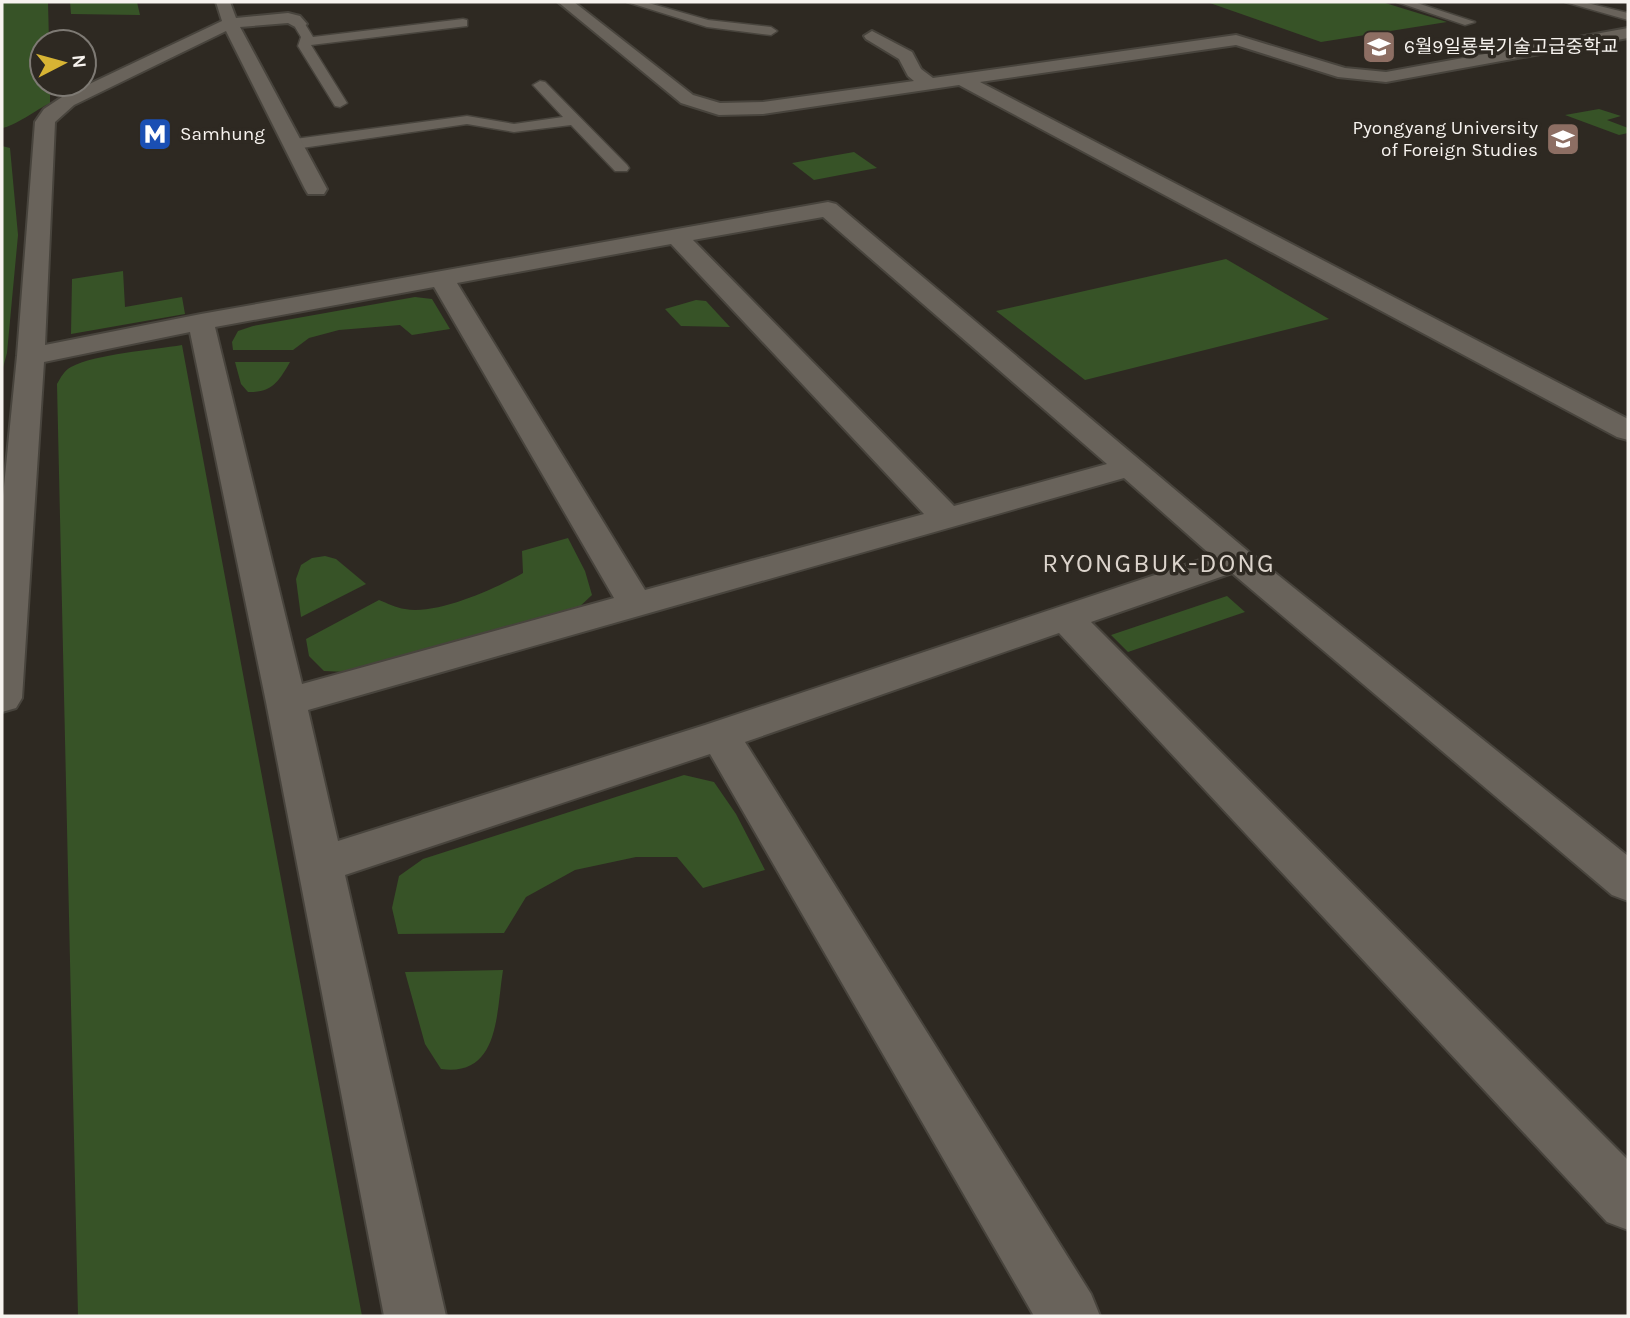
<svg xmlns="http://www.w3.org/2000/svg" width="1630" height="1318" viewBox="0 0 1630 1318" font-family="Karla,'Noto Sans KR',sans-serif">
	<style>
		.green { fill: #375327 }
		.lines { fill: none; stroke-linecap: round; stroke-linejoin: round }
		.lane-casing { stroke: #48443d; stroke-width: 3 }
		.street-casing { stroke: #48443d; stroke-width: 4 }
		.lane { fill: #69635b; fill-rule: evenodd }
		.street { fill: #69635b; fill-rule: evenodd }
		.labels { text-anchor: middle; dominant-baseline: central; stroke-width: 7; stroke-linejoin: round; paint-order: stroke }
		.far-poi-label { font-size: 19px; fill: #f7f3ef; stroke: #2e2922; text-anchor: start }
		.quarter-label { font-size: 26px; letter-spacing: 2px; fill: #dcd4cc; stroke: #2e2922 }
	</style>
	<rect width="100%" height="100%" fill="#2e2922"/>
	<g class="green">
		<path d="M2,2H48L49,42H42V84H50V103C36,110 15,126 2,128Z"/>
		<polygon points="70,2 137,2 140,15 71,14"/>
		<polygon points="1207,2 1382,2 1447,22 1321,42"/>
		<polygon points="1599,109 1621,116 1607,120 1628,128 1628,133 1619,135 1565,115"/>
		<polygon points="2,146 10,148 18,235 7,353 2,371"/>
		<polygon points="854,152 877,168 814,180 792,163"/>
		<polygon points="1226,259 1329,319 1085,380 996,311"/>
		<polygon points="123,271 125,307 182,297 185,314 71,334 72,279"/>
		<polygon points="415,297 432,299 450,329 412,335 400,325 339,330 309,338 293,350 233,350 232,342 238,331 253,326"/>
		<polygon points="696,300 706,301 730,327 681,326 665,309"/>
		<path d="M182,345L362,1316H78L57,384C61,377 64,371 71,367C95,354 153,350 182,345Z"/>
		<path d="M235,362H290C279,381 272,393 248,392L241,384Z"/>
		<path d="M568,538L585,571L592,595L576,610L347,672L324,671L309,656L306,639L379,600C387,603 396,608 405,609C437,615 495,589 523,573L522,551Z"/>
		<polygon points="325,556 336,559 366,584 301,617 296,579 301,565 312,558"/>
		<polygon points="1227,596 1245,612 1128,652 1111,635"/>
		<polygon points="684,775 714,782 736,814 765,870 703,888 677,857 636,857 575,870 526,897 504,933 398,934 392,908 399,876 423,859"/>
		<path d="M503,970C496,1013 500,1077 441,1069L425,1044L405,972Z"/>
	</g>
	<g class="lines">
		<g class="lane-casing">
			<g id="lane">
				<polygon points="627,2 645,2 708,20 771,27 777,31 771,35 707,27"/>
				<polygon points="1397,2 1414,2 1475,22 1465,25"/>
				<polygon points="1565,2 1583,2 1628,13 1628,20"/>
				<polygon points="463,19 467,20 467,26 311,45 347,103 340,107 335,106 298,46 301,37 295,27 305,24 313,37"/>
				<polygon points="540,81 545,82 627,165 629,168 627,171 615,171 571,125 514,132 467,124 295,149 287,144 295,139 467,116 514,124 563,117 533,85"/>
			</g>
		</g>
		<g class="street-casing">
			<g id="street">
				<path d="M216,2H230L236,18L288,13L300,16L307,24L299,29L288,23L240,27L327,189L324,194H308L305,189L226,31L74,105L55,122L45,345L201,314L828,202L836,204L1249,552L1628,856V901L1612,895L1232,573L1091,622L1628,1160V1230L1607,1222L1059,633L745,742L1091,1294L1100,1316H1034L710,754L345,875L446,1316H384L266,702L190,332L44,362L22,698L16,708L2,712V506L17,356L35,122L44,109L62,97L222,21ZM823,217L1107,464L954,506L693,240ZM671,244L924,514L645,590L457,283ZM434,287L614,598L302,684L215,327ZM1124,478L1212,556L705,725L338,841L308,710Z"/>
				<polygon points="558,2 574,2 693,95 720,103 763,102 914,81 908,76 899,59 866,39 864,36 872,31 912,52 921,69 933,78 1236,35 1345,68 1386,72 1628,28 1628,38 1386,82 1338,77 1236,45 980,82 1628,419 1628,440 1617,437 959,85 763,114 719,115 681,103"/>
			</g>
		</g>
		<use href="#lane" class="lane"/>
		<use href="#street" class="street"/>
	</g>
	<defs>
		<g id="school-square" transform="scale(1.75)"><rect x="-9" y="-9" width="18" height="18" rx="4" fill="#8d6e63" stroke="#2e2922"/><path d="M0-5L7-2L0 1L-7-2ZM-4 1L0 2.5L4 1V4Q0 6-4 4Z" fill="#fff"/></g>
		<g id="metro-square" transform="scale(1.75)"><rect x="-9" y="-9" width="18" height="18" rx="4" fill="#1a4fb4" stroke="#2e2922"/><path d="M-5.5 5V-5H-3L0 0L3-5H5.5V5H3V-.5L0 4L-3-.5V5Z" fill="#fff"/></g>
		<g id="university-square" transform="scale(1.75)"><rect x="-9" y="-9" width="18" height="18" rx="4" fill="#8d6e63" stroke="#2e2922"/><path d="M0-5L7-2L0 1L-7-2ZM-4 1L0 2.5L4 1V4Q0 6-4 4Z" fill="#fff"/></g>
	</defs>
	<g fill-rule="evenodd">
		<use href="#school-square" x="1379" y="47"/>
		<use href="#metro-square" x="155" y="134"/>
		<use href="#university-square" x="1563" y="139"/>
	</g>
	<g class="labels">
		<g class="far-poi-label">
			<text x="1404" y="47">6월9일룡북기술고급중학교</text>
			<text x="1538" y="128" text-anchor="end">Pyongyang University<tspan x="1538" dy="22">of Foreign Studies</tspan></text>
			<text x="180" y="134">Samhung</text>
		</g>
		<g class="quarter-label">
			<text x="1159" y="563">RYONGBUK-DONG</text>
		</g>
	</g>
	<rect width="1630" height="1318" fill="none" stroke="#f7f3ef" stroke-width="7"/>
	<g transform="translate(63 63) rotate(84)"><circle r="33" fill="#2e2922" stroke="#7e7a74" stroke-width="2"/>
	<path d="M0-5L12 26L0 18L-12 26Z" fill="#d7b434"/>
	<text y="-10" font-size="19" font-weight="bold" text-anchor="middle" fill="#f7f3ef">N</text>
	</g>
</svg>
